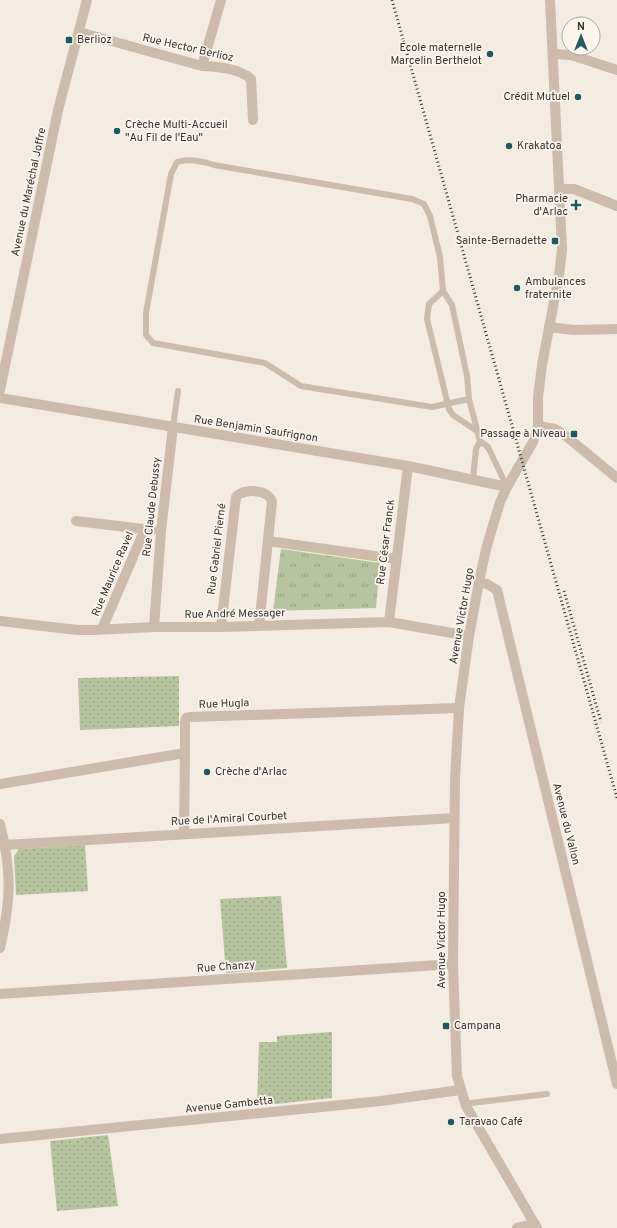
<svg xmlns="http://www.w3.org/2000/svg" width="617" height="1228" viewBox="0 0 617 1228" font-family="Overpass,sans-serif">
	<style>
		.grass { fill: url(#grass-tufts) }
		.park { fill: url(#park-dots) }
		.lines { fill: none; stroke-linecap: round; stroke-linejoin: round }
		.service { stroke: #cdbbac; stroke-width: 6 }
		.minor { stroke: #cdbbac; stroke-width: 10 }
		.tertiary { stroke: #cdbbac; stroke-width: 10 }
		.rail { stroke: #3b302b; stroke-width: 3; stroke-dasharray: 1 3; stroke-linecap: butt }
		.poi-dot { fill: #1f5a5e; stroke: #fbf5ee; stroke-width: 1.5 }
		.labels { text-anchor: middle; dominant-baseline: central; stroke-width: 3.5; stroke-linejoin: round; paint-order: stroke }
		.poi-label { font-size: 11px; fill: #3b302b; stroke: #fbf5ee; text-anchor: start }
		.street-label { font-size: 11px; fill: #3b302b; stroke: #fbf5ee }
	</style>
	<defs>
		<pattern id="grass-tufts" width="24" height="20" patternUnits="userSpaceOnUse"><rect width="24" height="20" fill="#b8c4a0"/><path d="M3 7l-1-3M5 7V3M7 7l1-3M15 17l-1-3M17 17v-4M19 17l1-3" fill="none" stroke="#97a083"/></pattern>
		<pattern id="park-dots" width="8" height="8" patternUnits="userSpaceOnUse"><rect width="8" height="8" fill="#b8c4a0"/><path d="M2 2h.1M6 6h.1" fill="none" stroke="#97a083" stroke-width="1.8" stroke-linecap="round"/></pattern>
	</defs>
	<rect width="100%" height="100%" fill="#f4ebe1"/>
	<polygon class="grass" points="281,549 380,563 376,608 273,611"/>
	<g class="park">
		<polygon points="179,676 179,726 80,730 78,678"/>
		<polygon points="85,845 88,891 16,895 14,856 19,849"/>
		<polygon points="281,896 287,968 226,973 220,899"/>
		<polygon points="332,1032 332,1098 257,1106 259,1042 277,1042 277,1036"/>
		<polygon points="108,1135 118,1206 57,1211 50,1141"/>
	</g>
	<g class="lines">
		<g class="service">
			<polyline points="443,291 429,304 427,319 449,409 453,415 477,431"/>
			<path d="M469,399L432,407L301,386L265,363L153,343L146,335V313L171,174L177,162C189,158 202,161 214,165L412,199L424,204L430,216L440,257L443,291L452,305L467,376L469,399L480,441"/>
			<polyline points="173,427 178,391"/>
			<polyline points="473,479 476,449 480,441 488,447 507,487"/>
			<polyline points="466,1106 471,1103 547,1094"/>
		</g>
		<g class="minor">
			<path d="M79,32L202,66C218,67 239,68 251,79L253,120"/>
			<polyline points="554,54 571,55 617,70"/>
			<polyline points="202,66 221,0"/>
			<polyline points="560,189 574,189 617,206"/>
			<polyline points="549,327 573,330 617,329"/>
			<polyline points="0,398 408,466 507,487"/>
			<polyline points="538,426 555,429 562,433 617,478"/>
			<polyline points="76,521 152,530"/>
			<polyline points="268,541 396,559"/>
			<polyline points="479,582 487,584 497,590 617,1084"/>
			<polyline points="0,621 77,630 94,630 154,627 221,627 389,622 469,636"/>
			<polyline points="389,622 408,466"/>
			<polyline points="154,627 161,531 173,427"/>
			<path d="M221,627L236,497C243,488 269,489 272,502L259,626"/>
			<polyline points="102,629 145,529"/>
			<polyline points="0,784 185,753 185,722 186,718 191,717 459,708"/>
			<polyline points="184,834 185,753"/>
			<polyline points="5,845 454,818"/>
			<polyline points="0,994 453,964"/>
			<polyline points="517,1228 535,1224"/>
		</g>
		<g class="tertiary">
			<polyline points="0,390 58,110 87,0"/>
			<path d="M0,824C12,872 11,900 0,948"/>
			<polyline points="0,1139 381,1101 460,1090"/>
			<polyline points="537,1228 466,1106 457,1076 453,964 455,779 459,708 469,636 479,582 486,549 500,502 507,487 533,442 538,426 538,397 542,365 559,276 562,249 550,0"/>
		</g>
		<g class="rail">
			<polyline points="392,0 617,798"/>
			<polyline points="564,591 601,722"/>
		</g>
	</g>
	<g class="poi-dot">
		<rect x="65" y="36" width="8" height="8" rx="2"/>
		<circle cx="490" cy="54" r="4"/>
		<circle cx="578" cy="97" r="4"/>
		<circle cx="117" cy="131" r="4"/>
		<circle cx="509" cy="146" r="4"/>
		<path d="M574 199h4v4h4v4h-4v4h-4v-4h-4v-4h4z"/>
		<rect x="551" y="237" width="8" height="8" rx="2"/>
		<circle cx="517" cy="288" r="4"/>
		<rect x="570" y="430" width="8" height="8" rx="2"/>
		<circle cx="207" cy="772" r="4"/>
		<rect x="442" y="1022" width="8" height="8" rx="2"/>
		<circle cx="451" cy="1122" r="4"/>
	</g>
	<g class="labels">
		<g class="poi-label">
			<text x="77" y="40">Berlioz</text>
			<text x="482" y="48" text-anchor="end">École maternelle<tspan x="482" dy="13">Marcelin Berthelot</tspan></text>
			<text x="570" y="97" text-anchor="end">Crédit Mutuel</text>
			<text x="125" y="125">Crèche Multi-Accueil<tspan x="125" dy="13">"Au Fil de l'Eau"</tspan></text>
			<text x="517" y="146">Krakatoa</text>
			<text x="568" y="199" text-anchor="end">Pharmacie<tspan x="568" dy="13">d'Arlac</tspan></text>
			<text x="547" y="241" text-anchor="end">Sainte-Bernadette</text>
			<text x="525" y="282">Ambulances<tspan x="525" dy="13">fraternite</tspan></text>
			<text x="566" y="434" text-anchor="end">Passage à Niveau</text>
			<text x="215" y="772">Crèche d'Arlac</text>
			<text x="454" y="1026">Campana</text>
			<text x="459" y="1122">Taravao Café</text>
		</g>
		<g class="street-label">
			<text transform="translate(188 48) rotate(13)">Rue Hector Berlioz</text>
			<text transform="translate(29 192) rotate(-78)">Avenue du Maréchal Joffre</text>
			<text transform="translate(256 429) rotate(9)">Rue Benjamin Saufrignon</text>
			<text transform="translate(152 507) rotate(-84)">Rue Claude Debussy</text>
			<text transform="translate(386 542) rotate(-83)">Rue César Franck</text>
			<text transform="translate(217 549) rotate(-83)">Rue Gabriel Pierné</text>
			<text transform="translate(113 574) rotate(-67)">Rue Maurice Ravel</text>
			<text transform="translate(235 614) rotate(-1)">Rue André Messager</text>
			<text transform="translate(462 616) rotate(-80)">Avenue Victor Hugo</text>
			<text transform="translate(224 704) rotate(-2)">Rue Hugla</text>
			<text transform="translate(229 819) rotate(-3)">Rue de l'Amiral Courbet</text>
			<text transform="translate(566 824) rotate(76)">Avenue du Vallon</text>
			<text transform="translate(442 940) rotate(-90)">Avenue Victor Hugo</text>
			<text transform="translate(226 967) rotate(-4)">Rue Chanzy</text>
			<text transform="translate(229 1105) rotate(-6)">Avenue Gambetta</text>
		</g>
	</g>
	<g transform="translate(581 36)"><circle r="19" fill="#fbf5ee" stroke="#aea6a0"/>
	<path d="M0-3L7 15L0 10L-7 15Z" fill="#1f5a5e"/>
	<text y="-6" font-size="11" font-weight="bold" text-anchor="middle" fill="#3b302b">N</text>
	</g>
</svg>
